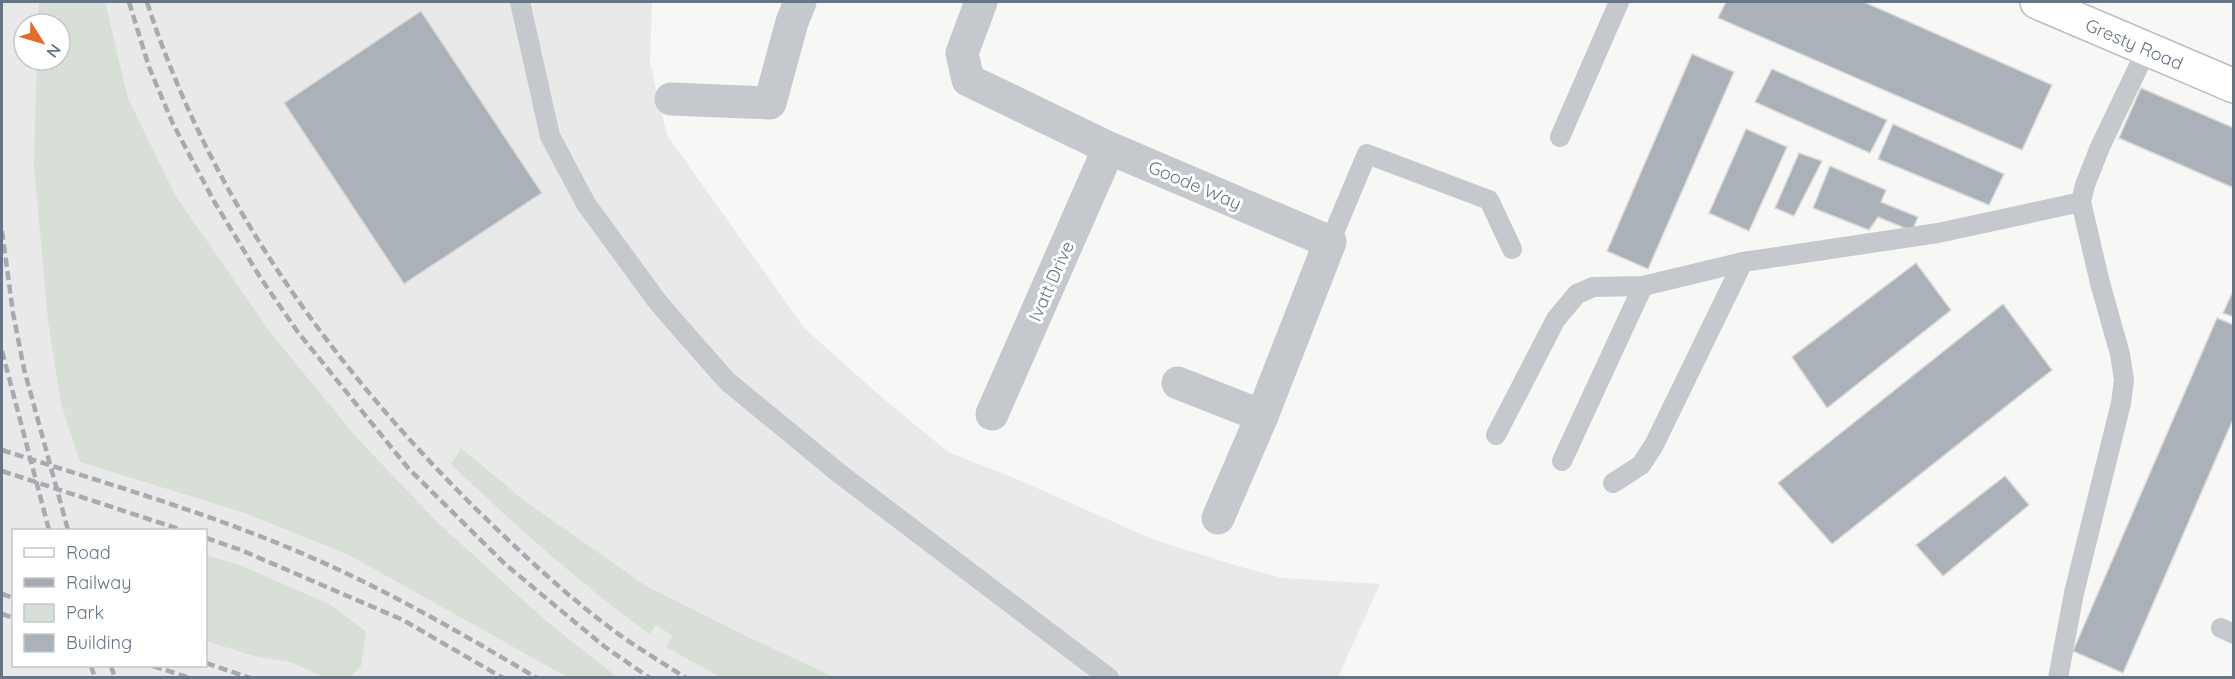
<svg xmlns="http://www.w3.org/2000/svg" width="2235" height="679" viewBox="0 0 2235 679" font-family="Quicksand,sans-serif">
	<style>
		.built { fill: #e8e9e8; fill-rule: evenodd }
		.green { fill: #d8dfd6 }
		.building { fill: #abb1b9; stroke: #d9d9d7; stroke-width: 1.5 }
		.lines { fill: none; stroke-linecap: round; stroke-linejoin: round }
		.secondary-casing { stroke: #b8bbc0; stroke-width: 36 }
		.lane { stroke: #c5c8cc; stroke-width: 20 }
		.street { stroke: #c5c8cc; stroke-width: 33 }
		.secondary { stroke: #fff; stroke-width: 33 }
		.rail { stroke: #a6aab1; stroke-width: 4.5; stroke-dasharray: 9 4.5; stroke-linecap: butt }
		.labels { text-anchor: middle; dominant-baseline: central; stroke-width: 6; stroke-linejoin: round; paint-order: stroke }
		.street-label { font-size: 18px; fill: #677485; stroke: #fff }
	</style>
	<rect width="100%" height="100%" fill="#f7f8f5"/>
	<path class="built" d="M2,2H652L650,63L667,135L804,328L879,395L948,452L1012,477L1152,539L1231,564L1282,578L1380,584L1338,677H2ZM24,24H60V60H24ZM14,530H206V666H14Z"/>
	<g class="green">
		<polygon points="39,2 105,2 128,98 175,195 270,332 356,437 438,523 545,620 617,677 567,677 349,555 245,513 80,462 61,403 48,321 34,164 37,60 60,60 60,24 38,24"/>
		<path d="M461,448L526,502L646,586L750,638L834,677H720L666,647L673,636L656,625L649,634C578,581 515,526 451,464Z"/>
		<polygon points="206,555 242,566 331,605 366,632 361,666 350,677 324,677 290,662 254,656 206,641"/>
	</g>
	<g class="building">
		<polygon points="1726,2 1864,2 2052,85 2022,150 1718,18"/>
		<polygon points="421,11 542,193 404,284 284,103"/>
		<polygon points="1692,54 1734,72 1648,269 1607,251"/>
		<polygon points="1772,69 1887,120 1870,153 1755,102"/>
		<polygon points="2141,88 2234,128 2234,188 2119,138"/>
		<polygon points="1893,124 2004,174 1989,205 1878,159"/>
		<polygon points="1746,129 1787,147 1749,231 1709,213"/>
		<polygon points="1799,153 1822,161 1794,216 1775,208"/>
		<polygon points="1830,166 1886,190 1881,202 1918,217 1912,231 1878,217 1869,230 1813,208"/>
		<polygon points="1916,263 1951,310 1827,408 1792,357"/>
		<polygon points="2234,289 2234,317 2223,313"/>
		<polygon points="2003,304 2052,370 1832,544 1778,483"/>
		<polygon points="2217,318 2234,325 2234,417 2123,673 2073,651"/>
		<polygon points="2005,476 2029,505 1943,576 1916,545"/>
	</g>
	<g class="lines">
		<g class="secondary-casing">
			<g id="secondary">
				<path id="s1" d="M2037,2L2234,86"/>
			</g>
		</g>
		<g class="lane">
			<polyline points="520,2 550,136 586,204 657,301 675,322 727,381 840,474 1109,678"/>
			<polyline points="1560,137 1619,2"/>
			<polyline points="1330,242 1367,154 1489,200 1512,249"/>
			<polyline points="1496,435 1556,319 1577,294 1593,287 1643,286 1743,262 1938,233 2081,202"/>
			<polyline points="1562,461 1643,286"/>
			<polyline points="1613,483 1641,465 1654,445 1743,262"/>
			<polyline points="2221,628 2234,634"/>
			<polyline points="2058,678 2074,593 2121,403 2124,380 2120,354 2100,283 2081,202 2085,185 2100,147 2147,49"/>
		</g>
		<g class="street">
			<polyline points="981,2 962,53 968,80 1109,148 1330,242 1262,416 1218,518"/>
			<polyline points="671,99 770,103 792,22 800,2"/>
			<polyline points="1178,383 1262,416"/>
			<polyline points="992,414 1109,148"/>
		</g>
		<use href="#secondary" class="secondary"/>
		<g class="rail">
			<polyline points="129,2 149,67 173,124 215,203 260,277 297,331 408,468 505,564 605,647 650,678"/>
			<path d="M147,2C157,34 169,64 182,95C249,250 352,385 471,504C517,549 565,595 617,633C639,649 663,663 686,678"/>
			<polyline points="2,231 13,313 24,369 68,530"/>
			<polyline points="2,351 49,530"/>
			<path d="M2,450C114,486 230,519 337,569C406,601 471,639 537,678"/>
			<polyline points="2,471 182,530"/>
			<polyline points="206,538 241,550 403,620 503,678"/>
			<polyline points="2,594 14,598"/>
			<polyline points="2,614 14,618"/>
			<polyline points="206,663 250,678"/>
			<polyline points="91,666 95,678"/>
			<polyline points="111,666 115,678"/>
			<polyline points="153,666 190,678"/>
		</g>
	</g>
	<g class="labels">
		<g class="street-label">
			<text stroke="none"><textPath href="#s1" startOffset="106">Gresty Road</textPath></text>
			<text transform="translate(1195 185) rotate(23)">Goode Way</text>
			<text transform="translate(1051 281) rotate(-66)">Ivatt Drive</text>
		</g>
	</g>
	<rect width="2235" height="679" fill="none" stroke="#677485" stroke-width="6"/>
	<rect x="12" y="529" width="195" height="138" fill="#ffffff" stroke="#c2c7ce" stroke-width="1.5"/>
	<rect x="24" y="548" width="30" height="9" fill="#ffffff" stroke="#c2c7ce" stroke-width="1.5"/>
	<text x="66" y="559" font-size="18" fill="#677485">Road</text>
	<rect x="24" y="578" width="30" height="9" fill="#a6aab1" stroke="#c2c7ce" stroke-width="1.5"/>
	<text x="66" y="589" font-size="18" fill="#677485">Railway</text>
	<rect x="24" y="604" width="30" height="18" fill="#d8dfd6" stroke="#c2c7ce" stroke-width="1.5"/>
	<text x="66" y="619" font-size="18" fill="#677485">Park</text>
	<rect x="24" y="634" width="30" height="18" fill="#abb1b9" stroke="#c2c7ce" stroke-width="1.5"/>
	<text x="66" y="649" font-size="18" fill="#677485">Building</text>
	<g transform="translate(42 42) rotate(127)"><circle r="28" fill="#ffffff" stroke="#c2c7ce" stroke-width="1.5"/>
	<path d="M0-4.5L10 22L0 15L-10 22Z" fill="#e16d2c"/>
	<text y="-9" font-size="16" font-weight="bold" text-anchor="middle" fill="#677485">N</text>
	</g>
</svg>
